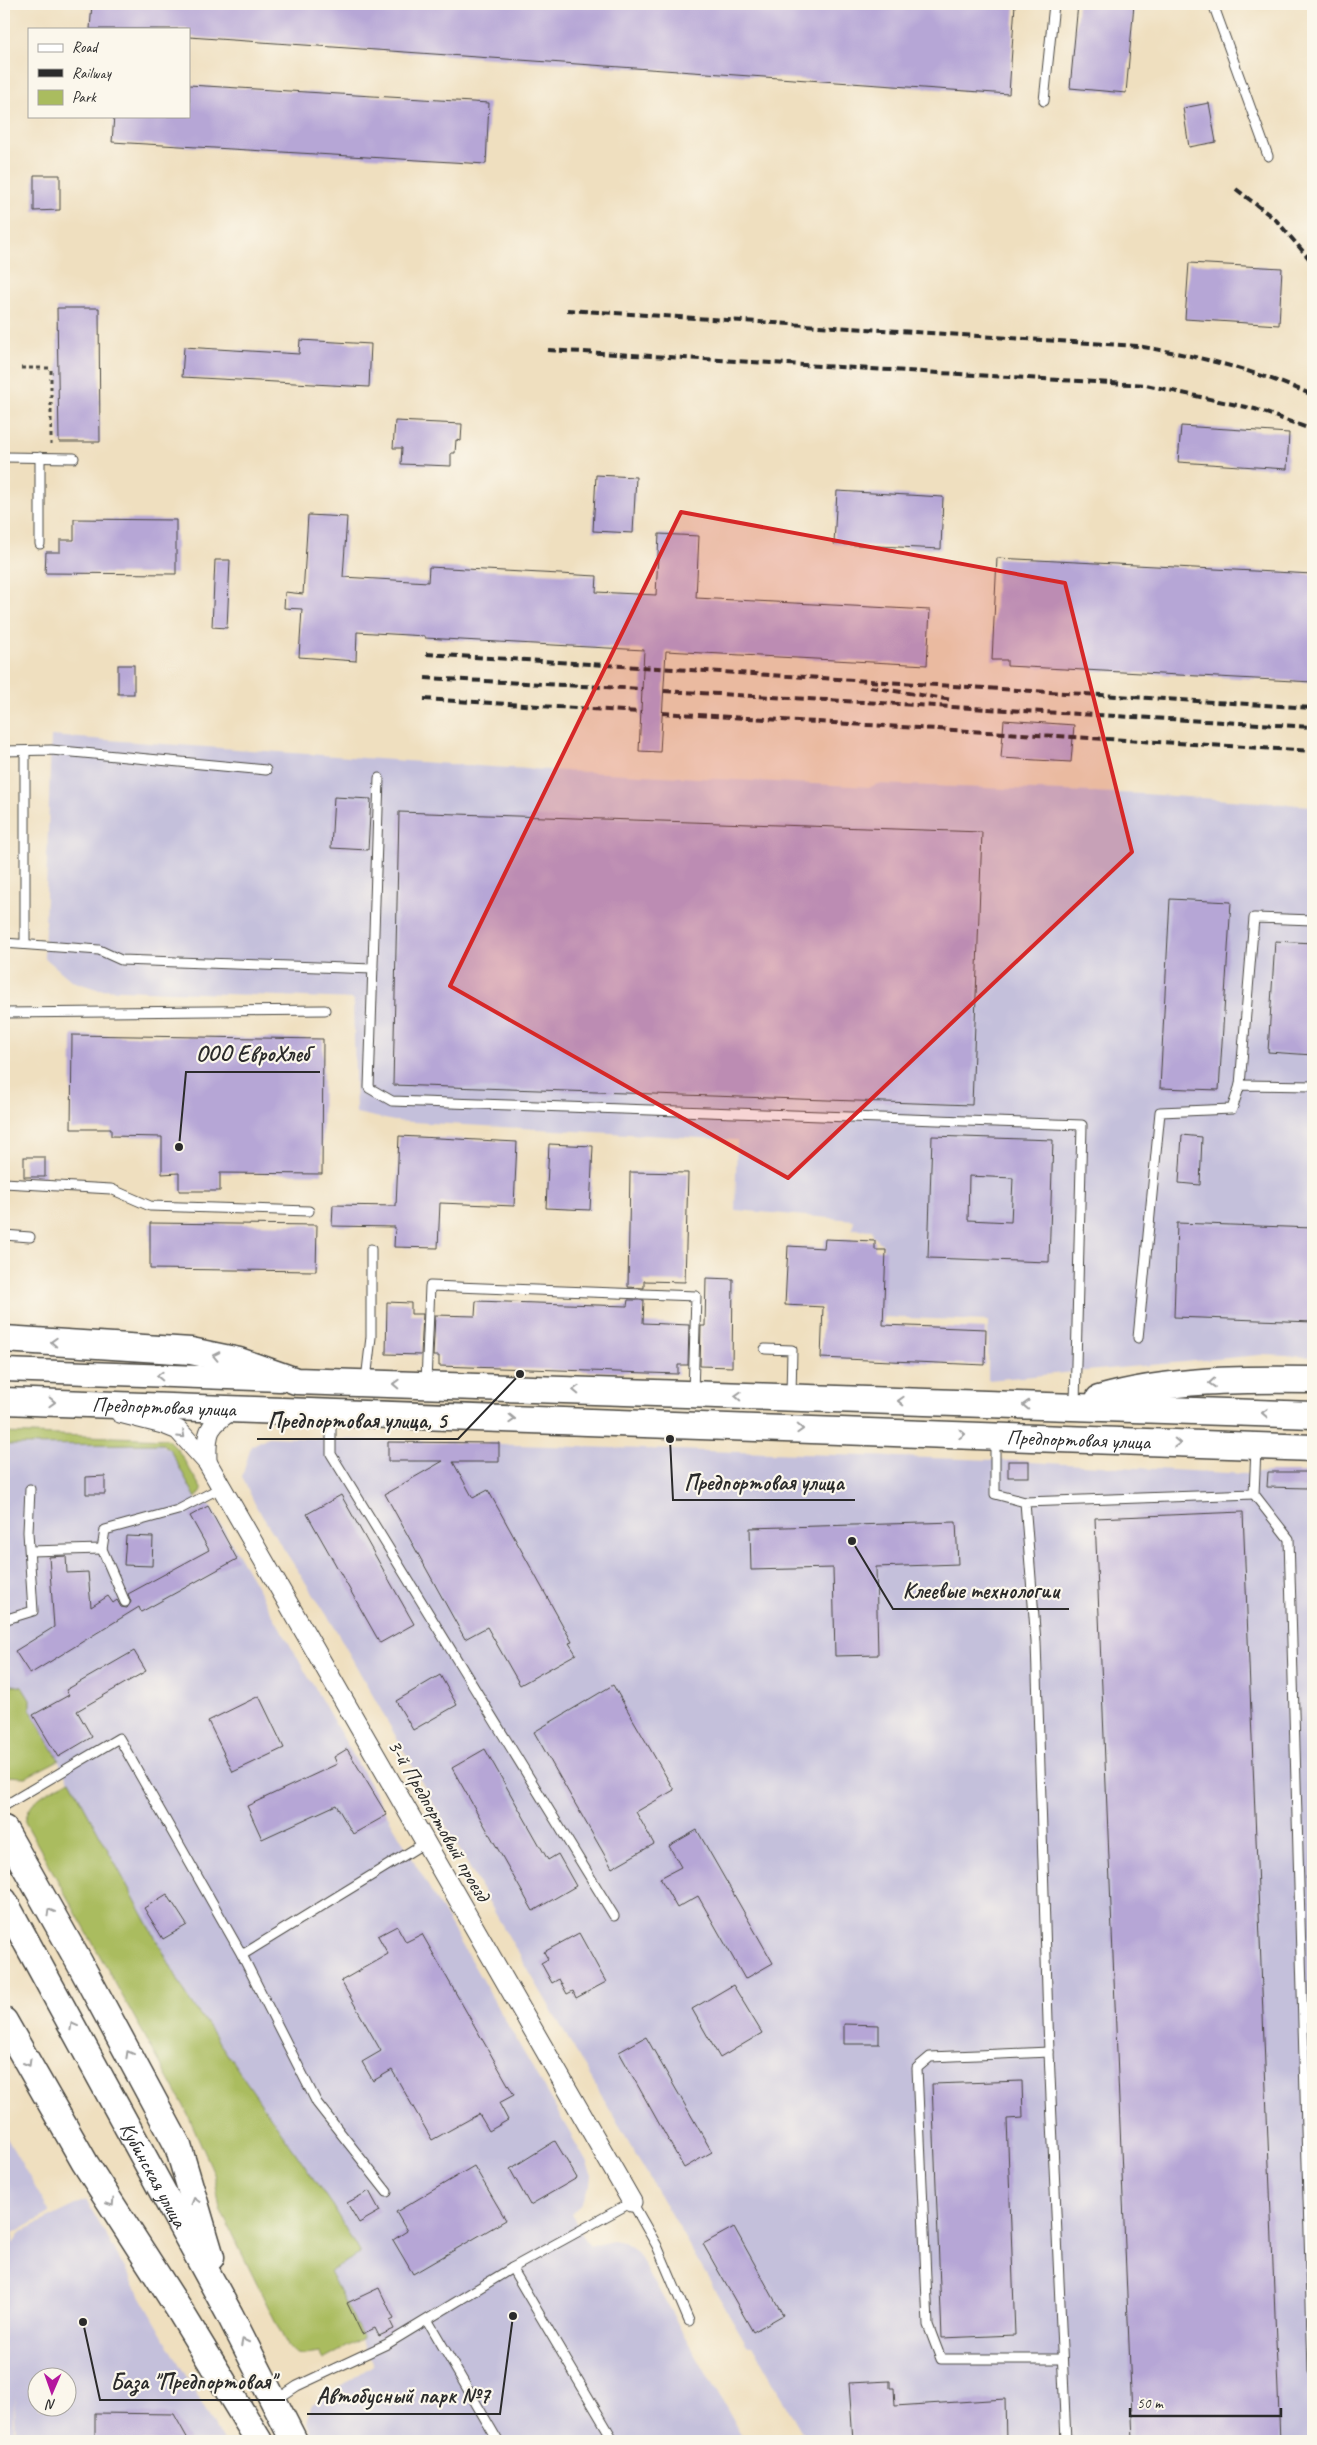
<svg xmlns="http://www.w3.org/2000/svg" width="1317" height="2445" viewBox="0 0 1317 2445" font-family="Caveat,sans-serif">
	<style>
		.industrial { fill: #c4c0db; fill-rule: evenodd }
		.green { fill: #aabc5f; stroke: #6a7445 }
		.building { fill: #b6a6d6; fill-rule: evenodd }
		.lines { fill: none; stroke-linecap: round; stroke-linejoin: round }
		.service-casing { stroke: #484641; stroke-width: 11 }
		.minor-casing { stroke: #484641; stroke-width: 21 }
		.tertiary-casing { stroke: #484641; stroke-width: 25 }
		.secondary-casing { stroke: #484641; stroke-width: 29 }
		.path { stroke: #484641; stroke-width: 3; stroke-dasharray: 4 4; stroke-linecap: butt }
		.service { stroke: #fff; stroke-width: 9 }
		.minor { stroke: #fff; stroke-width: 19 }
		.tertiary { stroke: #fff; stroke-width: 22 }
		.secondary { stroke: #fff; stroke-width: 26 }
		.rail { stroke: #2b2b2b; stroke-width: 4; stroke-dasharray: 8 4; stroke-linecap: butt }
		.oneway { stroke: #a0a0a0 }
		.marked { fill: #d62828; fill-opacity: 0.2; stroke: #d62828; stroke-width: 4; stroke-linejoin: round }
		.labels { text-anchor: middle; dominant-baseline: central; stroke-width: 4.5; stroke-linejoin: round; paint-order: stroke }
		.street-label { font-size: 21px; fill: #2b2b2b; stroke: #fbf7ec }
		.leader { fill: none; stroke: #2b2b2b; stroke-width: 2 }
		.callout-dot { fill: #2b2b2b; stroke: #fbf7ec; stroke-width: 2 }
		.callout-label { font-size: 22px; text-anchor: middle; font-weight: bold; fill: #2b2b2b; stroke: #fbf7ec; stroke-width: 4.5; stroke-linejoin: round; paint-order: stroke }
	</style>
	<rect width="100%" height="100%" fill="#fbf7ec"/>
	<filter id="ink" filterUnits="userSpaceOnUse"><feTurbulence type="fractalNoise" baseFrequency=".02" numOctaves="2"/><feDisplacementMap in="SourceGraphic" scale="10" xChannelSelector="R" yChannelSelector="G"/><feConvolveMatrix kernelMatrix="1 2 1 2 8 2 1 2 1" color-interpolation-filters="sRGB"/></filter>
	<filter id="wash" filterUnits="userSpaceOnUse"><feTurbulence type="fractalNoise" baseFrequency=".0096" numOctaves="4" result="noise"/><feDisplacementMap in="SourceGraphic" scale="20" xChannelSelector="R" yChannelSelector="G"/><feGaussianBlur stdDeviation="1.12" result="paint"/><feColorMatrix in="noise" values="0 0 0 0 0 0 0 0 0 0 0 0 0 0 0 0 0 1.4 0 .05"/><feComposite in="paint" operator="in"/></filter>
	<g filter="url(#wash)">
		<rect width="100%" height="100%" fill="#efdfbf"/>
		<g class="industrial">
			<polygon points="51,736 492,767 870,787 877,784 1144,794 1313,806 1313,1357 1260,1355 988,1380 988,1321 882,1317 883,1245 873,1236 872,1230 852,1229 854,1220 735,1210 737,1140 394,1121 356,1113 353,999 97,989 72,981 44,957"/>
			<polygon points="268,1437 994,1460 1245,1474 1268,1472 1313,1474 1313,2441 807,2441 752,2345 747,2345 499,1920 332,1623 257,1508 242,1477 251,1446"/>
			<polygon points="158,1442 170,1450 187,1479 199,1507 208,1502 587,2163 592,2175 591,2183 581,2203 572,2214 580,2231 590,2246 612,2241 624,2243 637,2252 745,2441 314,2441 307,2423 311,2406 373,2365 329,2270 360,2254 333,2207 187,1996 30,1709 30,1700 22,1687 4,1683 4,1445"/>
			<path d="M4,2133L50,2213L13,2234V2244L21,2232L86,2200L223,2441H16L14,2395V2441H4ZM38,2378H68V2408H38Z"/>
		</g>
		<g class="green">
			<polygon points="4,1433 167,1439 178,1450 202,1490 196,1498 170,1450 163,1444 4,1445"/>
			<polygon points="4,1683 22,1687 30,1700 30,1709 59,1760 26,1777 4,1776"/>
			<path d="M70,1780L187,1996L333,2207L360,2254L329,2271L363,2338L323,2360L319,2353C300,2356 295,2358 284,2339L220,2209L214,2173L184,2106L25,1822C30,1797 50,1791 70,1780Z"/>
		</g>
		<g id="blocks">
			<g class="building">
				<polygon points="92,4 1015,4 1009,94 189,37 189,29 90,29"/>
				<polygon points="1078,4 1134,4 1126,93 1070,88"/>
				<polygon points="189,85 489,103 486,164 112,142 114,116 189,116"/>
				<polygon points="1209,103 1216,142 1189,147 1183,108"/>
				<polygon points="34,175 60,175 60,210 34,211"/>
				<polygon points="1189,263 1282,268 1279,325 1185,319"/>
				<polygon points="57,308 99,308 100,442 59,442"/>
				<polygon points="300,340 371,344 369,387 182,377 184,347 299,354"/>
				<polygon points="395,421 462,424 461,441 456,440 455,453 451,453 451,466 401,464 402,448 393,448"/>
				<polygon points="1181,426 1289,433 1287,469 1178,462"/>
				<polygon points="596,475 636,477 633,533 593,531"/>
				<polygon points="837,491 943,497 941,549 834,544"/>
				<polygon points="308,515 347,517 343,577 428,582 429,567 597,576 596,592 656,595 659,534 699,536 696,598 930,610 927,665 666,651 660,752 639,751 644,650 425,638 425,636 357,632 356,661 299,657 302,609 284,608 285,592 303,594"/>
				<polygon points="74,519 176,520 176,574 45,573 46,552 60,552 60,540 74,540"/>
				<polygon points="997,558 1313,574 1313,682 1007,666 1007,660 992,660"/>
				<polygon points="215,560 230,560 227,628 212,627"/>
				<rect x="118" y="665" width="16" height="29"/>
				<polygon points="1004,720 1074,725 1071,762 1001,758"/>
				<polygon points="334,797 371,799 368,850 331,848"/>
				<polygon points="399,812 982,832 972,1105 393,1085"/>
				<polygon points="1170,899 1231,902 1219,1090 1160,1088"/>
				<polygon points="1275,941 1313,943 1313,1055 1268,1052"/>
				<polygon points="72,1035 323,1039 322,1174 220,1173 220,1191 179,1191 179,1173 162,1174 162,1137 111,1136 111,1129 71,1129"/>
				<polygon points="1182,1135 1202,1137 1200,1185 1179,1183"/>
				<polygon points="399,1136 517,1142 514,1206 440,1203 438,1248 394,1247 395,1227 332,1226 333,1205 396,1206"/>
				<path d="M932,1136L1053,1140L1049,1262L928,1258ZM969,1176L1013,1178L1011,1222L968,1220Z"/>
				<polygon points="549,1144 593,1146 590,1210 546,1208"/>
				<rect x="24" y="1157" width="21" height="20"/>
				<polygon points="630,1172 688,1173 685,1282 644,1281 644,1288 628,1287"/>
				<polygon points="150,1223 317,1225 316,1271 150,1269"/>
				<polygon points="1177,1223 1313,1228 1313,1322 1174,1317"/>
				<polygon points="825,1239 875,1241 875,1250 886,1250 883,1325 986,1329 985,1365 821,1358 823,1307 785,1305 788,1246 824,1248"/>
				<polygon points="706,1278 733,1279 732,1367 700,1366 701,1326 705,1326"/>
				<polygon points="628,1300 644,1300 643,1323 689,1325 688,1365 678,1365 678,1374 439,1366 439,1356 433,1356 435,1315 475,1316 476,1301 627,1306"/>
				<polygon points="387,1302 411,1303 411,1314 423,1314 421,1355 386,1354"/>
				<polygon points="388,1442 499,1443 499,1462 453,1462 473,1498 488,1490 572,1642 569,1643 576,1654 520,1685 487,1627 465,1639 385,1494 443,1461 388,1461"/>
				<rect x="1008" y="1461" width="21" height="16"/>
				<polygon points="1268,1472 1307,1472 1307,1488 1267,1487"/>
				<polygon points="105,1476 105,1494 86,1494 86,1477"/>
				<polygon points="341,1495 414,1624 380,1643 307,1514"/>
				<polygon points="208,1506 237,1559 141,1612 139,1607 30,1674 15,1651 54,1627 49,1557 66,1556 67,1573 88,1572 91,1607 108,1596 113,1603 117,1600 121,1607 127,1608 131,1602 128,1594 209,1550 190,1516"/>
				<polygon points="1243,1512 1280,2441 1133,2441 1095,1518"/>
				<polygon points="956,1522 958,1564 876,1567 878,1655 835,1656 833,1568 751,1570 750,1528"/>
				<polygon points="126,1536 153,1537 152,1566 124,1565"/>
				<polygon points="134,1651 146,1671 77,1711 92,1737 58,1757 33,1715 69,1695 66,1690"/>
				<polygon points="440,1675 457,1705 413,1730 396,1701"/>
				<polygon points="613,1685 674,1790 636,1812 654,1844 612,1868 534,1732"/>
				<polygon points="259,1696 284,1748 233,1772 208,1721"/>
				<polygon points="347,1749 387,1815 353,1834 336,1805 262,1839 247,1806 337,1764 334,1757"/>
				<polygon points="485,1749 548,1860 558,1854 576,1886 533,1911 452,1768"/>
				<polygon points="697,1830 773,1963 745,1979 698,1896 677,1908 660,1878 681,1867 669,1846"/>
				<polygon points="167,1894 187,1925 163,1939 144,1908"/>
				<polygon points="397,1926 406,1942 422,1934 514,2095 499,2103 508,2120 489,2131 479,2114 432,2140 392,2070 373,2081 362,2062 381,2051 341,1981 388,1954 378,1936"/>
				<polygon points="579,1933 606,1982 576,1998 573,1991 567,1994 559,1979 552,1983 541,1963 548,1959 544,1952"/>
				<polygon points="733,1985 762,2033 720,2058 692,2009"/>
				<polygon points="844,2024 879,2025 879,2044 844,2044"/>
				<polygon points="646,2037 712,2152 684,2168 619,2052"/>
				<polygon points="1022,2081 1023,2118 1007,2119 1015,2335 942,2338 932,2084"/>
				<polygon points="555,2141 577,2178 530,2205 510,2169"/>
				<polygon points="474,2166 506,2220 413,2274 393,2240 407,2231 396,2212"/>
				<polygon points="369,2191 380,2211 359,2223 347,2203"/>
				<polygon points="734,2227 783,2315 753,2332 703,2244"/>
				<polygon points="379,2288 394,2319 390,2321 394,2329 379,2336 375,2328 362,2334 347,2303"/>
				<polygon points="890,2381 890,2388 894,2388 895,2406 1005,2399 1006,2441 853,2441 849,2383"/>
				<polygon points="95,2413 174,2414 189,2441 95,2441"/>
			</g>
		</g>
	</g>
	<g filter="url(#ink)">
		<use href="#blocks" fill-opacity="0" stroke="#484641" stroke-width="1"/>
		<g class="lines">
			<g class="service-casing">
				<g id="service">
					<polyline points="1213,4 1268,156"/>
					<polyline points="1044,101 1054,4"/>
					<polyline points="4,457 74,458"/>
					<polyline points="40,544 40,457"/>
					<polyline points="4,751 51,750 266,770"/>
					<polyline points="25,752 25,944"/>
					<polyline points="379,778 369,1088 392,1101 1082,1125 1075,1404"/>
					<polyline points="4,943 99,950 121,960 373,969"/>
					<polyline points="4,1013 325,1010"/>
					<polyline points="1240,1085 1254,918 1313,920"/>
					<polyline points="4,1183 111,1189 150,1206 309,1211"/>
					<polyline points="4,1235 30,1237"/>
					<polyline points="1138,1338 1160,1112 1232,1109 1240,1085 1313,1086"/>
					<polyline points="765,1349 792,1350 791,1395"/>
					<polyline points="366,1380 371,1337 371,1249"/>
					<polyline points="426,1382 430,1286 696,1296 693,1393"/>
					<polyline points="331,1415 331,1454 614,1916"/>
					<polyline points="995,1437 995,1494 1025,1502"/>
					<polyline points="1256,1449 1254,1494 1289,1539 1313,2371"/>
					<polyline points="30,1551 102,1549"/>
					<polyline points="125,1602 102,1549 105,1530 178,1510 222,1487"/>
					<polyline points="7,1619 33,1611 28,1532 30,1489"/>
					<polyline points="4,1806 119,1738 242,1955 317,2103 387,2192"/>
					<polyline points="242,1955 426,1842"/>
					<polyline points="1049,2052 930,2057 917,2068 928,2325 941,2359 1061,2359"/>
					<polyline points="512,2268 614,2441"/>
					<polyline points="428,2321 498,2441"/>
					<polyline points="276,2400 297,2386 387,2344 512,2268 632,2202 657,2246 689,2321"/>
					<polyline points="1066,2441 1049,2052 1036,1642 1025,1502 1254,1494"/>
				</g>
			</g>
			<g class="minor-casing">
				<g id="minor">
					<polyline points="120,1413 163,1424 178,1430 207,1462 632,2202"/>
					<path d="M207,1462C206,1431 208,1425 234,1409"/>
				</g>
			</g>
			<g class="tertiary-casing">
				<polyline id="tertiary" points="4,1370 280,1380"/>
			</g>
			<g class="secondary-casing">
				<g id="secondary">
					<polyline points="4,1339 191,1351 239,1361 296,1381 1313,1415"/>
					<path d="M1099,1399C1168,1379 1243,1379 1313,1380"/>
					<path id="s1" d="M4,1401L1313,1448"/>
					<polyline points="4,1829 79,1962 178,2146 211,2257"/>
					<path id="s2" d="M4,1901L230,2315L294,2441"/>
					<polyline points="4,2021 85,2163 180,2311 259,2441"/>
				</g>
			</g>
			<polyline class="path" points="21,368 51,368 51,444"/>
			<use href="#service" class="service"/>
			<use href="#minor" class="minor"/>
			<use href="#tertiary" class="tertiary"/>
			<use href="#secondary" class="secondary"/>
			<g class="rail">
				<polyline points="1236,189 1276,220 1313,263"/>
				<path d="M567,310L1137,346C1200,356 1253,370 1313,395"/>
				<polyline points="548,350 1146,385 1255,409 1313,430"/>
				<polyline points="426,654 1313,708"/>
				<polyline points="425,678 642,689"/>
				<polyline points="870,687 952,700"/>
				<polyline points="664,691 1313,727"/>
				<polyline points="424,699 641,712"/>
				<polyline points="662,713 1313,751"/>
			</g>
		</g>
		<defs><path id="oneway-chevron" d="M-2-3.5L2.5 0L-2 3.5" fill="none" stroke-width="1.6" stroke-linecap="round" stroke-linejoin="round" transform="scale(1.25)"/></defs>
		<g class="oneway">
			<use href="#oneway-chevron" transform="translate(54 1342) rotate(-177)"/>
			<use href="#oneway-chevron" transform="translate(216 1356) rotate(-168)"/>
			<use href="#oneway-chevron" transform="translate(160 1376) rotate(-178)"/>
			<use href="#oneway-chevron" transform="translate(1212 1383) rotate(176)"/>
			<use href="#oneway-chevron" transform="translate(396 1384) rotate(-178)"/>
			<use href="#oneway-chevron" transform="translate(576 1390) rotate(-178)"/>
			<use href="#oneway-chevron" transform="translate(738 1396) rotate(-178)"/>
			<use href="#oneway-chevron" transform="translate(901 1401) rotate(-178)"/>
			<use href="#oneway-chevron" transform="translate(52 1402) rotate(2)"/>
			<use href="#oneway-chevron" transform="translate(1026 1405) rotate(-178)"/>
			<use href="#oneway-chevron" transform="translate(1265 1413) rotate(-178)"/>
			<use href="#oneway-chevron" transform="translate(512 1419) rotate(2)"/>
			<use href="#oneway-chevron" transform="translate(800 1429) rotate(2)"/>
			<use href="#oneway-chevron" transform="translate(962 1434) rotate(2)"/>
			<use href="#oneway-chevron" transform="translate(182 1435) rotate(43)"/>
			<use href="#oneway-chevron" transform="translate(1177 1443) rotate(2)"/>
			<use href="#oneway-chevron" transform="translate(50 1912) rotate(-120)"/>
			<use href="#oneway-chevron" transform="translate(73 2026) rotate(-119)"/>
			<use href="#oneway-chevron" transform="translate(129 2054) rotate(-119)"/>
			<use href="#oneway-chevron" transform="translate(28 2063) rotate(60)"/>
			<use href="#oneway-chevron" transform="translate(195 2201) rotate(-106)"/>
			<use href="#oneway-chevron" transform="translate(111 2203) rotate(57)"/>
			<use href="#oneway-chevron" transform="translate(244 2342) rotate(-117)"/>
		</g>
	</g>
	<path class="marked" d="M681,512L1065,583L1132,852L788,1178L450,986Z"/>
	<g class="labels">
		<g class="street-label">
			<text stroke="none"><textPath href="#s1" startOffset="160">Предпортовая улица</textPath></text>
			<text stroke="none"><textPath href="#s1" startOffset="1075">Предпортовая улица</textPath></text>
			<text transform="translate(439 1820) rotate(60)">3-й Предпортовый проезд</text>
			<text stroke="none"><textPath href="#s2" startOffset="312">Кубинская улица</textPath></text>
		</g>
	</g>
	<path class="leader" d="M179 1147L186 1072H320M520 1374L458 1439H257M670 1439L673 1500H855M852 1541L893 1609H1069M83 2322L100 2400H285M513 2316L500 2414H307"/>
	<g class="callout-dot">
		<circle cx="179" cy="1147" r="5"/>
		<circle cx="520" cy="1374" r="5"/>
		<circle cx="670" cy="1439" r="5"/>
		<circle cx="852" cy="1541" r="5"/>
		<circle cx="83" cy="2322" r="5"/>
		<circle cx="513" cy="2316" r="5"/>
	</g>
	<g class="callout-label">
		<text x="253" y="1061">ООО ЕвроХлеб</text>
		<text x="357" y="1428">Предпортовая улица, 5</text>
		<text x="764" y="1490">Предпортовая улица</text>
		<text x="981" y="1598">Клеевые технологии</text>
		<text x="193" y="2389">База "Предпортовая"</text>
		<text x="403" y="2403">Автобусный парк №7</text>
	</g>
	<rect width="1317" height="2445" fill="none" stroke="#fbf7ec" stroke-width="20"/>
	<rect x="28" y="28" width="162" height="90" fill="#fbf7ec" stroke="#a8a59f"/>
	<rect x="38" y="44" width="25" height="8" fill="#ffffff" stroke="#a8a59f"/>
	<text x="72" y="52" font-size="15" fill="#2b2b2b">Road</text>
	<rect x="38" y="69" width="25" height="8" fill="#2b2b2b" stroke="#a8a59f"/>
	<text x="72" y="78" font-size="15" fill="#2b2b2b">Railway</text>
	<rect x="38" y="90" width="25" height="15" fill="#aabc5f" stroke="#a8a59f"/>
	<text x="72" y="102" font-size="15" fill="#2b2b2b">Park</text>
	<g transform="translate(52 2392) rotate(182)"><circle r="24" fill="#fbf7ec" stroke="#a8a59f"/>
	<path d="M0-4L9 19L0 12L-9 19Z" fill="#b5179e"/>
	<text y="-8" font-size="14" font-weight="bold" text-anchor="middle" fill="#2b2b2b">N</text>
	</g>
	<path d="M1130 2408v8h151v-8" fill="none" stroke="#2b2b2b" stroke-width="2.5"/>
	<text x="1137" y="2408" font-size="15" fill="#2b2b2b" stroke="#fbf7ec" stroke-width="4" paint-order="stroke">50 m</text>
</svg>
